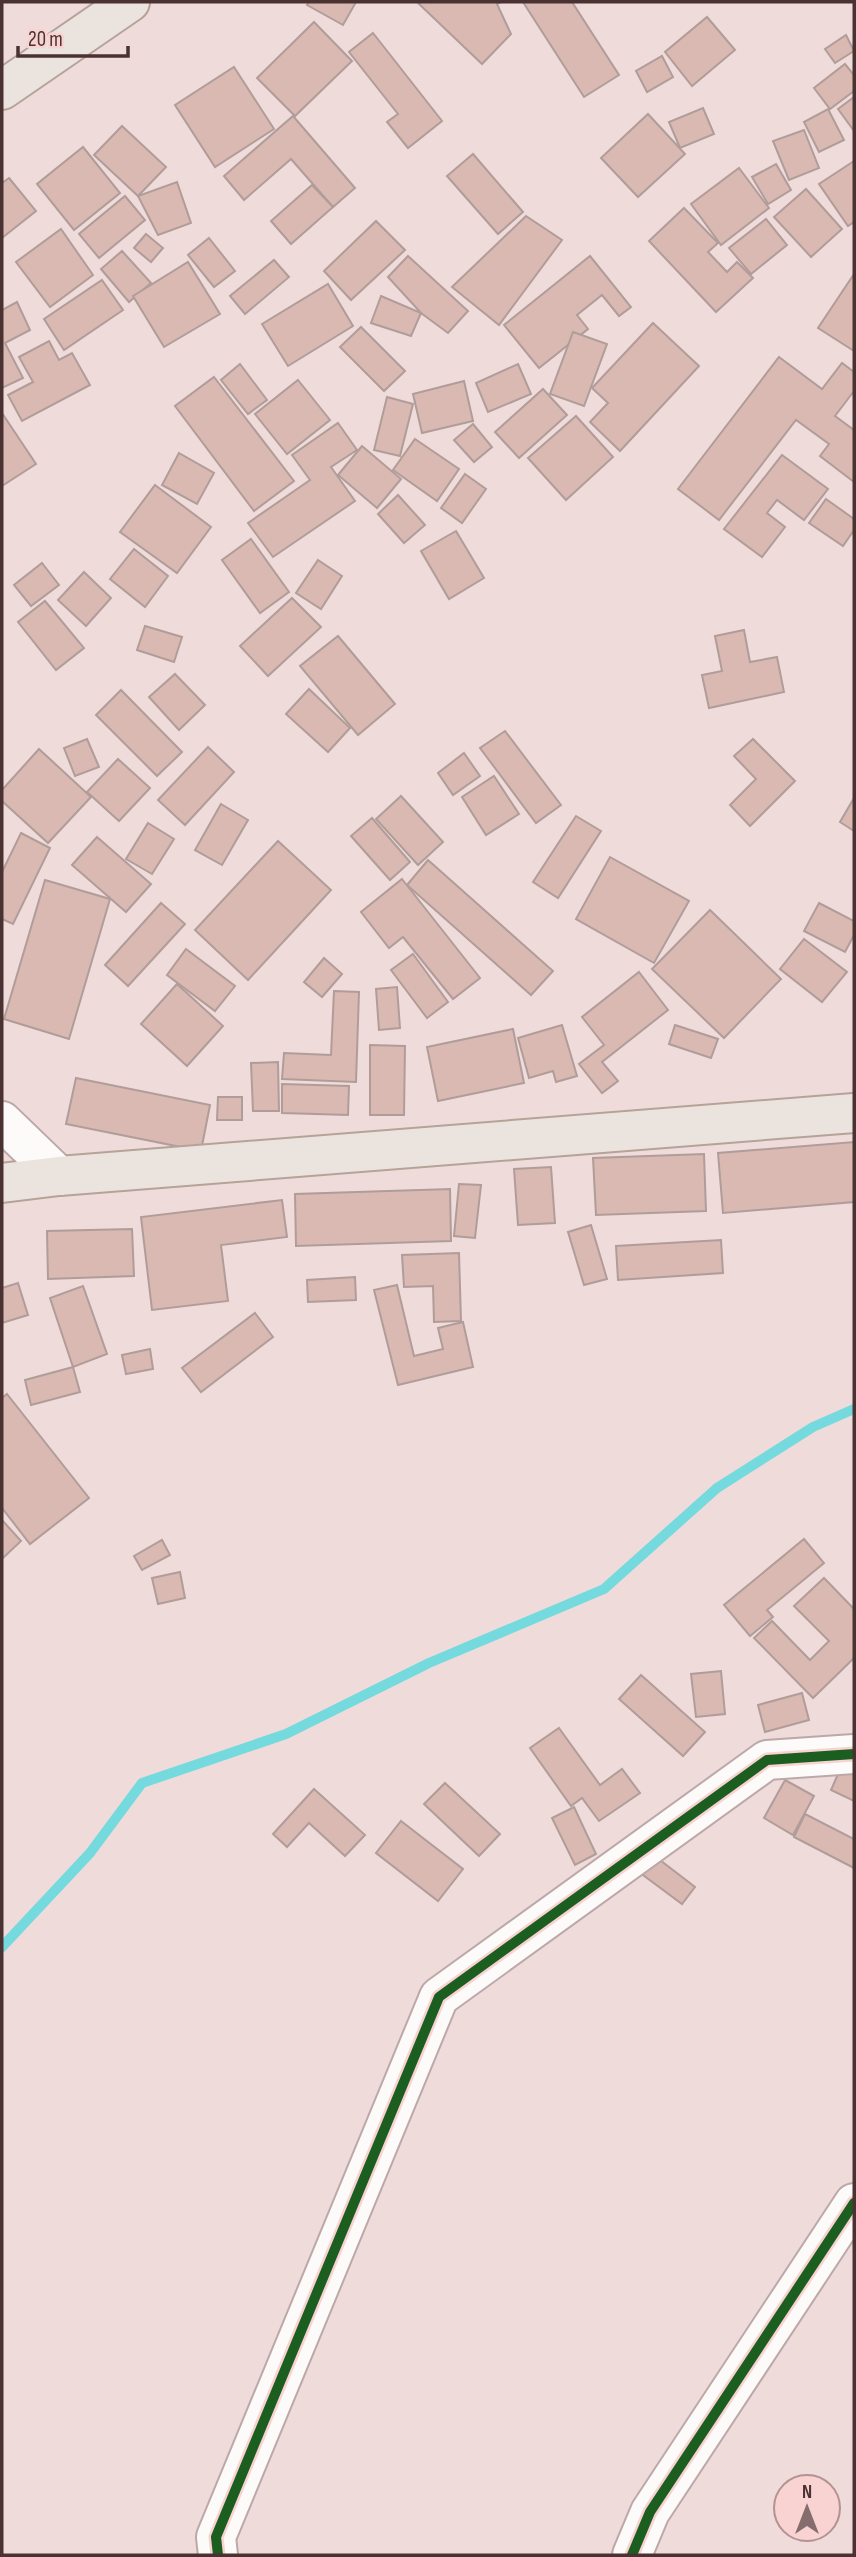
<svg xmlns="http://www.w3.org/2000/svg" width="856" height="2557" viewBox="0 0 856 2557" font-family="'Sofia Sans Condensed',sans-serif">
	<style>
		.lines { fill: none; stroke-linecap: round; stroke-linejoin: round }
		.stream { stroke: #74dade; stroke-width: 10 }
		.building { fill: #d9b9b1; stroke: #b09d9a; stroke-width: 2 }
		.minor-casing { stroke: #bca8a8; stroke-width: 42 }
		.major-casing { stroke: #b5a399; stroke-width: 42 }
		.minor { stroke: #fdfafa; stroke-width: 38 }
		.major { stroke: #ebe4de; stroke-width: 38 }
		.cycleway-casing { stroke: #f9d2d2; stroke-width: 15 }
		.cycleway { stroke: #1b5e20; stroke-width: 10 }
	</style>
	<rect width="100%" height="100%" fill="#f0dbdb"/>
	<g class="lines">
		<polyline class="stream" points="2,1947 90,1853 142,1783 286,1734 429,1663 604,1589 717,1488 813,1427 854,1409"/>
	</g>
	<g class="building">
		<polygon points="309,2 356,2 343,25 307,5"/>
		<polygon points="417,2 501,2 497,4 511,34 482,64"/>
		<polygon points="523,2 572,2 619,75 584,97"/>
		<polygon points="707,17 735,50 692,86 665,52"/>
		<polygon points="314,22 352,61 295,116 257,78"/>
		<polygon points="373,33 442,121 408,148 387,122 398,114 349,52"/>
		<polygon points="846,35 854,51 835,63 825,49"/>
		<polygon points="662,56 673,77 647,92 636,71"/>
		<polygon points="845,64 854,75 854,91 830,109 814,88"/>
		<polygon points="234,67 274,129 215,167 175,105"/>
		<polygon points="854,97 854,131 838,109"/>
		<polygon points="703,108 714,134 680,148 669,122"/>
		<polygon points="828,109 844,140 819,152 804,122"/>
		<polygon points="648,114 685,154 638,197 601,158"/>
		<polygon points="293,116 355,188 333,207 291,159 244,200 224,176"/>
		<polygon points="122,126 166,167 138,196 94,155"/>
		<polygon points="804,130 819,168 789,180 773,141"/>
		<polygon points="83,147 120,193 74,230 37,184"/>
		<polygon points="473,154 523,212 498,234 447,176"/>
		<polygon points="854,161 854,222 848,226 819,184"/>
		<polygon points="776,164 791,190 768,204 752,177"/>
		<polygon points="739,168 769,208 721,245 691,204"/>
		<polygon points="9,178 36,211 2,238 2,183"/>
		<polygon points="177,182 191,223 158,235 138,196"/>
		<polygon points="312,185 333,207 291,244 271,221"/>
		<polygon points="806,189 842,229 811,257 774,217"/>
		<polygon points="125,196 145,220 99,258 79,234"/>
		<polygon points="684,208 718,243 708,252 727,272 737,262 753,278 716,312 649,241"/>
		<polygon points="526,216 562,240 499,325 452,287"/>
		<polygon points="766,219 787,245 751,274 729,248"/>
		<polygon points="376,221 405,250 351,300 324,271"/>
		<polygon points="61,229 93,275 50,307 16,262"/>
		<polygon points="146,234 163,248 151,262 134,248"/>
		<polygon points="209,238 235,271 214,287 188,255"/>
		<polygon points="122,251 151,283 129,302 101,269"/>
		<polygon points="408,256 468,311 448,333 421,313 388,277"/>
		<polygon points="590,256 631,307 619,316 602,295 577,315 588,329 539,368 504,325"/>
		<polygon points="274,260 289,277 245,314 230,296"/>
		<polygon points="188,262 220,314 164,347 133,296"/>
		<polygon points="854,274 854,351 818,328"/>
		<polygon points="102,280 123,310 64,350 44,319"/>
		<polygon points="328,284 353,326 288,366 262,324"/>
		<polygon points="381,296 421,313 411,336 371,323"/>
		<polygon points="17,302 30,330 5,343 23,378 2,388 2,310"/>
		<polygon points="653,323 699,366 620,451 590,422 608,403 592,388"/>
		<polygon points="361,327 405,371 384,391 340,347"/>
		<polygon points="573,332 607,344 584,406 550,394"/>
		<polygon points="49,341 59,360 72,353 90,385 22,421 8,395 33,382 19,357"/>
		<polygon points="779,357 822,389 842,363 854,372 854,391 835,416 854,430 854,482 820,456 829,444 796,420 719,520 678,489"/>
		<polygon points="240,364 267,400 248,414 221,380"/>
		<polygon points="518,364 531,394 488,412 476,383"/>
		<polygon points="214,377 294,481 254,511 175,406"/>
		<polygon points="298,380 330,420 287,454 255,414"/>
		<polygon points="464,381 473,421 422,433 413,394"/>
		<polygon points="543,389 567,415 519,458 495,432"/>
		<polygon points="387,397 413,404 400,456 374,450"/>
		<polygon points="2,413 36,464 2,486"/>
		<polygon points="576,416 613,457 566,500 528,458"/>
		<polygon points="338,423 357,450 331,467 355,501 273,557 248,523 310,480 292,455"/>
		<polygon points="473,424 492,447 474,462 454,440"/>
		<polygon points="415,439 459,469 437,501 393,470"/>
		<polygon points="362,446 401,479 377,508 338,475"/>
		<polygon points="179,453 214,473 197,504 162,485"/>
		<polygon points="782,455 828,489 804,520 777,500 767,513 785,527 762,557 724,529"/>
		<polygon points="465,474 486,489 462,523 441,508"/>
		<polygon points="155,485 211,527 177,573 120,532"/>
		<polygon points="398,495 425,525 404,543 378,514"/>
		<polygon points="826,499 854,519 854,530 843,546 809,523"/>
		<polygon points="456,531 484,578 449,599 421,551"/>
		<polygon points="251,539 289,592 260,613 222,560"/>
		<polygon points="134,549 168,576 145,607 110,579"/>
		<polygon points="318,560 342,576 321,609 296,593"/>
		<polygon points="42,563 59,585 31,606 14,585"/>
		<polygon points="84,572 111,598 86,626 58,600"/>
		<polygon points="292,598 321,627 268,676 240,646"/>
		<polygon points="45,601 84,648 56,670 18,622"/>
		<polygon points="145,626 182,637 174,662 137,650"/>
		<polygon points="744,630 750,662 777,657 784,692 709,708 702,675 722,671 715,636"/>
		<polygon points="338,636 395,704 358,735 300,666"/>
		<polygon points="175,674 205,705 179,730 149,697"/>
		<polygon points="309,689 350,728 328,752 286,714"/>
		<polygon points="121,690 182,752 157,776 96,715"/>
		<polygon points="505,731 561,805 536,823 480,748"/>
		<polygon points="87,739 99,767 75,776 64,748"/>
		<polygon points="753,739 795,781 750,826 730,805 756,779 734,756"/>
		<polygon points="208,747 234,772 185,825 158,800"/>
		<polygon points="39,749 91,797 48,843 2,801 2,790"/>
		<polygon points="464,753 480,776 453,795 438,773"/>
		<polygon points="118,759 150,788 119,821 87,792"/>
		<polygon points="494,776 519,814 486,835 462,797"/>
		<polygon points="401,796 443,842 418,865 376,819"/>
		<polygon points="854,798 854,831 840,822"/>
		<polygon points="221,804 248,820 222,865 195,850"/>
		<polygon points="576,816 601,831 558,898 533,882"/>
		<polygon points="372,818 410,862 390,880 351,836"/>
		<polygon points="148,823 174,839 152,874 126,859"/>
		<polygon points="21,833 50,848 13,924 2,919 2,872"/>
		<polygon points="97,837 151,884 126,912 72,865"/>
		<polygon points="278,841 331,890 248,980 195,930"/>
		<polygon points="610,857 689,901 654,963 576,919"/>
		<polygon points="428,860 553,971 531,995 407,885"/>
		<polygon points="402,879 480,978 453,999 403,937 389,948 361,912"/>
		<polygon points="45,880 110,899 69,1039 4,1019"/>
		<polygon points="161,903 185,924 128,986 105,965"/>
		<polygon points="819,903 854,921 854,935 845,952 804,931"/>
		<polygon points="710,910 781,979 724,1038 652,969"/>
		<polygon points="804,939 847,972 822,1002 780,969"/>
		<polygon points="186,949 235,986 215,1011 167,975"/>
		<polygon points="413,954 448,1002 427,1018 391,970"/>
		<polygon points="324,958 342,974 322,997 304,982"/>
		<polygon points="639,972 668,1010 602,1062 618,1081 602,1093 579,1064 604,1045 582,1017"/>
		<polygon points="177,984 223,1026 187,1066 141,1024"/>
		<polygon points="397,987 400,1028 379,1030 376,989"/>
		<polygon points="334,991 359,992 356,1082 282,1079 284,1053 331,1055"/>
		<polygon points="562,1025 577,1076 556,1082 553,1071 529,1078 518,1038"/>
		<polygon points="675,1025 718,1039 711,1058 669,1044"/>
		<polygon points="513,1029 524,1083 438,1101 427,1047"/>
		<polygon points="370,1045 405,1046 404,1115 370,1115"/>
		<polygon points="278,1062 279,1111 253,1111 251,1063"/>
		<polygon points="76,1078 210,1105 201,1151 66,1124"/>
		<polygon points="282,1084 349,1086 348,1115 282,1113"/>
		<polygon points="218,1097 242,1097 242,1120 217,1120"/>
		<polygon points="854,1142 854,1202 723,1213 718,1153"/>
		<polygon points="704,1154 706,1211 596,1215 593,1158"/>
		<polygon points="551,1167 555,1223 518,1225 514,1169"/>
		<polygon points="459,1184 481,1185 475,1238 454,1236"/>
		<polygon points="450,1189 451,1241 296,1246 295,1194"/>
		<polygon points="282,1200 287,1237 221,1245 228,1301 152,1310 141,1217"/>
		<polygon points="591,1225 607,1279 584,1285 568,1232"/>
		<polygon points="132,1229 134,1276 48,1279 47,1231"/>
		<polygon points="721,1240 723,1273 618,1280 616,1246"/>
		<polygon points="459,1253 461,1321 434,1322 433,1286 404,1287 402,1255"/>
		<polygon points="355,1277 356,1300 308,1302 307,1280"/>
		<polygon points="18,1283 28,1315 2,1323 2,1288"/>
		<polygon points="397,1285 414,1356 443,1349 438,1328 463,1322 473,1367 398,1385 374,1290"/>
		<polygon points="83,1286 107,1354 73,1367 50,1298"/>
		<polygon points="255,1313 273,1337 201,1392 182,1368"/>
		<polygon points="150,1349 153,1369 126,1374 122,1355"/>
		<polygon points="73,1367 80,1392 31,1405 25,1380"/>
		<polygon points="7,1394 89,1498 30,1544 2,1508 2,1398"/>
		<polygon points="2,1520 21,1541 2,1559"/>
		<polygon points="804,1539 824,1563 767,1610 773,1617 750,1636 724,1605"/>
		<polygon points="162,1540 170,1555 142,1570 134,1556"/>
		<polygon points="180,1572 185,1598 158,1604 152,1578"/>
		<polygon points="824,1578 854,1609 854,1658 813,1698 754,1638 772,1621 810,1660 829,1641 794,1606"/>
		<polygon points="721,1671 725,1714 696,1717 691,1674"/>
		<polygon points="641,1675 705,1732 683,1756 619,1699"/>
		<polygon points="802,1693 809,1720 765,1732 758,1705"/>
		<polygon points="559,1728 600,1785 622,1769 640,1793 599,1821 582,1798 571,1806 530,1748"/>
		<polygon points="842,1765 854,1771 854,1801 831,1790"/>
		<polygon points="785,1780 814,1796 793,1835 764,1818"/>
		<polygon points="445,1783 500,1834 479,1856 424,1804"/>
		<polygon points="314,1789 365,1835 345,1856 309,1823 287,1847 273,1834"/>
		<polygon points="574,1807 596,1854 575,1865 552,1818"/>
		<polygon points="805,1814 854,1839 854,1868 794,1837"/>
		<polygon points="401,1821 463,1869 438,1901 376,1853"/>
		<polygon points="656,1857 695,1887 682,1904 643,1875"/>
	</g>
	<g class="lines">
		<g class="minor-casing">
			<g id="minor">
				<polyline points="2,1121 59,1176"/>
				<polyline points="218,2555 216,2537 439,1997 767,1760 854,1754"/>
				<polyline points="632,2555 650,2512 854,2203"/>
			</g>
		</g>
		<g class="major-casing">
			<g id="major">
				<polyline points="2,90 130,2"/>
				<polyline points="2,1183 59,1176 854,1113"/>
			</g>
		</g>
		<use href="#minor" class="minor"/>
		<use href="#major" class="major"/>
		<g class="cycleway-casing">
			<g id="cycleway">
				<polyline points="218,2555 216,2537 439,1997 767,1760 854,1754"/>
				<polyline points="632,2555 650,2512 854,2203"/>
			</g>
		</g>
		<use href="#cycleway" class="cycleway"/>
	</g>
	<rect width="856" height="2557" fill="none" stroke="#4b3232" stroke-width="7"/>
	<g transform="translate(807 2508)"><circle r="33" fill="#f9d2d2" stroke="#b39292" stroke-width="2"/>
	<path d="M0-5L12 26L0 18L-12 26Z" fill="#856d6d"/>
	<text y="-10" font-size="19" font-weight="bold" text-anchor="middle" fill="#4b3232">N</text>
	</g>
	<path d="M18 46v10h110v-10" fill="none" stroke="#4b3232" stroke-width="3.5"/>
	<text x="28" y="46" font-size="21" fill="#4b3232" stroke="#f9d2d2" stroke-width="5" paint-order="stroke">20 m</text>
</svg>
